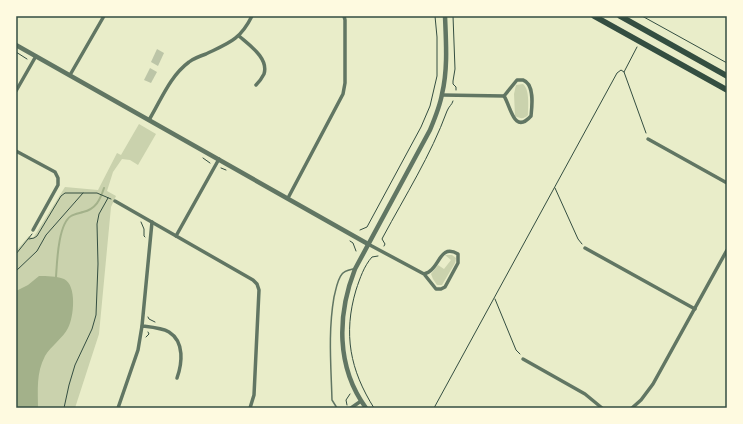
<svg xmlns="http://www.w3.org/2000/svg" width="743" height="424" viewBox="0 0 743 424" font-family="'Alegreya Sans',sans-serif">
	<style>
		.green { fill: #cad2ad }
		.water { fill: #a3b18a }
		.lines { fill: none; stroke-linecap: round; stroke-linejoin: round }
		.stream { stroke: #a3b18a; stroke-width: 2 }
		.building { fill: #bcc5a7 }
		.path { stroke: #344e41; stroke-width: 1 }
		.service { stroke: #617663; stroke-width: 1.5 }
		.minor { stroke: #617663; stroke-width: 3.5 }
		.tertiary { stroke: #617663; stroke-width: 4.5 }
		.primary { stroke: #344e41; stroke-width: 5.5 }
		.neatline { fill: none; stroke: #344e41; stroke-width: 1.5 }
	</style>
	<rect width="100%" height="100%" fill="#e9edc9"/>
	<g class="green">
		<path d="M523,84C530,90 528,106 528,115C524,119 521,119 515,116L514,94L516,85Z"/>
		<polygon points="139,124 156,134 138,165 130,160 122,159 113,172 107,191 116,196 111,207 99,334 75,408 16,408 16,251 29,236 33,238 65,187 98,190 117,153 121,155"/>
		<polygon points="445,255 452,255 456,258 455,263 442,285 437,285 433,279 431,274 438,265 444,269 451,260"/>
	</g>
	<path class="water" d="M39,276C47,276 56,276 64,279C77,285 74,317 68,328C63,338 51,346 45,356C36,373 38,390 38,408H16V291L28,285Z"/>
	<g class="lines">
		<path class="stream" d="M56,277C57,263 58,224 71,216C74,214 80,213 83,212C96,209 100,200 104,188"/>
	</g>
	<g class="building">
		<polygon points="157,49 164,53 158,66 151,62"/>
		<polygon points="150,68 157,72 151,83 144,80"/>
	</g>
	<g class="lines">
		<g class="path">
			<polyline points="453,16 455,69 453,81 453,84 456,87 456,90"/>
			<polyline points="642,16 727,63"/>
			<polyline points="637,47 624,72 646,133"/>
			<polyline points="16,52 27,59"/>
			<polyline points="203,158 210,163"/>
			<polyline points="221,168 226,170"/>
			<polyline points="555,188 578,239 582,244"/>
			<polyline points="141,222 144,229 144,236 145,237"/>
			<polyline points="360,230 367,227 421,127 430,106 437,76 437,37 435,16"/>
			<polyline points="29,239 34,238 37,236 61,196 65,193 97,193 111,199"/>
			<polyline points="350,241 353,243 356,251"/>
			<path d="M384,246L385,244L382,239L383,237C405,196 431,155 447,111C449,106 452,105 453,101"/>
			<polyline points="16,254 32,234"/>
			<polyline points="16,271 37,251 46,235 83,193"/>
			<polyline points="495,299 516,350 520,354"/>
			<polyline points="148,317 149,319 155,322"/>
			<polyline points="146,337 149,334 148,332"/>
			<polyline points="347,405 346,400 350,394"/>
			<polyline points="64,408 69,385 75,365 92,329 96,315 98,264 97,224 99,214 108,198"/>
			<path d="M374,408C350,370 343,334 356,290C360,278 364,266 372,257L378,256"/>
			<polyline points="434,408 617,73 621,70 624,72"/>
		</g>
		<path class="service" d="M337,408L332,400C331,365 328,332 334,297C336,290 337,280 342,274C344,271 349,270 353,269"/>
		<g class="minor">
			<path d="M239,36C249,45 269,58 264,74C262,78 259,82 256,85"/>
			<polyline points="70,75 104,16"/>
			<path d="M517,80C519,80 521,80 523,80C535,84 532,107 531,116C514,135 511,107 504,96Z"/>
			<polyline points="16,91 36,56"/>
			<polyline points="442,95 504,96"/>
			<path d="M149,120C161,100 170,76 189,62C194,58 200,56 206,54C229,43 240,40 252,16"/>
			<polyline points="648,139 727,183"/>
			<polyline points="16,151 55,172 58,178 58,185 33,230"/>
			<polyline points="288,198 343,94 345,83 345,20 344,16"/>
			<polyline points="115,201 253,280 257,284 259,290 254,395 250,408"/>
			<polyline points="176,236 219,159"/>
			<path d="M368,244L424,274L436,289H441L445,287L458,263V254C441,244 440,264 430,271C428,273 426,273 424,274"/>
			<polyline points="585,248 695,309"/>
			<path d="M142,326C150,327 162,328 169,332C185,342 182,364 177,378"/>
			<polyline points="523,359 585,394 602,408"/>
			<polyline points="118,408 138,350 142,326 152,222"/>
			<polyline points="351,408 361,401"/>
			<polyline points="632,408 641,400 653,384 727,250"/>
		</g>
		<g class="tertiary">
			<polyline points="16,45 368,244"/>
			<path d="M366,408C336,367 337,315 355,269L430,130C435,118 440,106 442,94C448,69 446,42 445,16"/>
		</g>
		<g class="primary">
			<polyline points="594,16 727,90"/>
			<polyline points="620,16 727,76"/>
		</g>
	</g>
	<rect width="743" height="424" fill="none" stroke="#fefae0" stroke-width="34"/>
	<rect x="17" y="17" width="709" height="390" class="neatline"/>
</svg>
